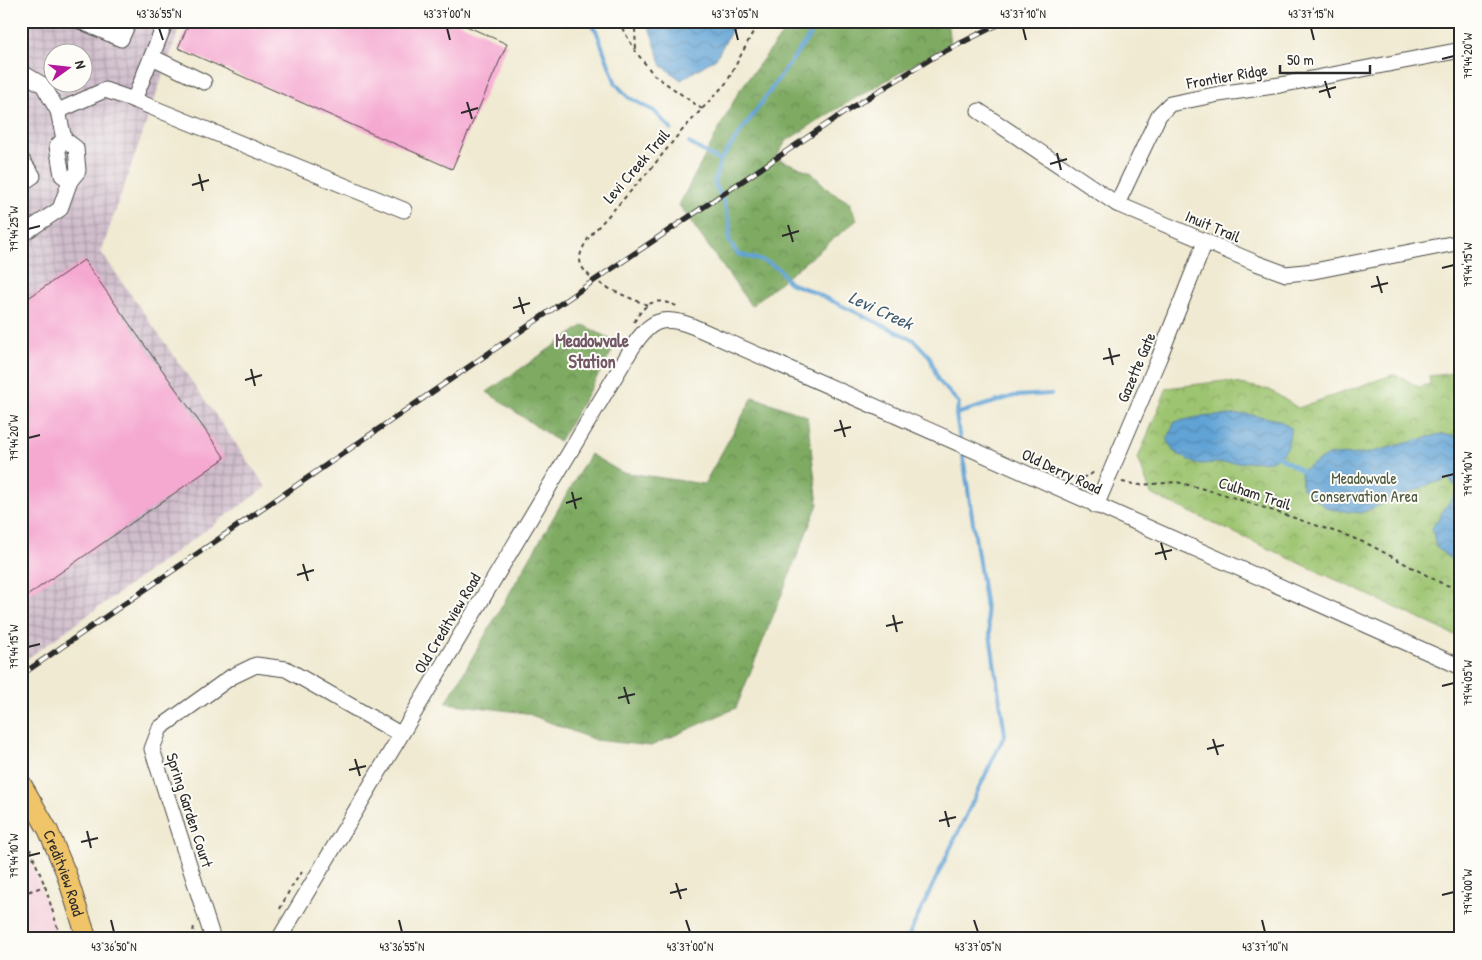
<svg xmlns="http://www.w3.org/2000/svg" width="1482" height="960" viewBox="0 0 1482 960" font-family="'Patrick Hand',sans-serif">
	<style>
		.built { fill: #f4cfdc }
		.industrial { fill: url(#industrial-grid); fill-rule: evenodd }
		.forest { fill: url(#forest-crowns); stroke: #546a46 }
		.park { fill: url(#park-crowns); stroke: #64784d }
		.water { fill: url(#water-waves); stroke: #466780 }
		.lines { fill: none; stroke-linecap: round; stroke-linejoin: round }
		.stream { stroke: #61a3d5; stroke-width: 4 }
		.building { fill: #f5a9d1 }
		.minor-casing { stroke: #494844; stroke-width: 17 }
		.major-casing { stroke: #494844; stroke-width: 21 }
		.path { stroke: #494844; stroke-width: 2; stroke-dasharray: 4 4; stroke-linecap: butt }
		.minor { stroke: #fff; stroke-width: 15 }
		.major { stroke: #f0c469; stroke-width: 19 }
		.rail-casing { stroke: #2b2b2b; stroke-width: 5.5 }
		.rail { stroke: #fdfcf7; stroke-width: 4; stroke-dasharray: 11; stroke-linecap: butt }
		.ticks { fill: none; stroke: #2b2b2b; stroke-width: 2 }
		.labels { text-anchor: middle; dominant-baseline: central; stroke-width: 4; stroke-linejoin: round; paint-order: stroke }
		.street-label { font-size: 16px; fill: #2b2b2b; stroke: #fdfcf7 }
		.park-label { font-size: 16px; fill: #4d593f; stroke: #fdfcf7 }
		.water-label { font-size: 18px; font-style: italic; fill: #415b6f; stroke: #fdfcf7 }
		.neighbourhood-label { font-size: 18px; font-weight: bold; fill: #725765; stroke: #fdfcf7 }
		.neatline { fill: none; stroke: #2b2b2b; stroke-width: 2 }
		.ticks-label { font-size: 12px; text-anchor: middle; fill: #2b2b2b }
	</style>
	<defs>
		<pattern id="industrial-grid" width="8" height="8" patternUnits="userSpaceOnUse" patternTransform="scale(1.25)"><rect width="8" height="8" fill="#d0bdcc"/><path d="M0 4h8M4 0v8" fill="none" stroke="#a99aa6"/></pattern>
		<pattern id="forest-crowns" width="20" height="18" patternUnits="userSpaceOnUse" patternTransform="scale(1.25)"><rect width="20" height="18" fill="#7eaa62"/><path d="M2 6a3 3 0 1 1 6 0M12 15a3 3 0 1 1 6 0" fill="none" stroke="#678b51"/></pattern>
		<pattern id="park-crowns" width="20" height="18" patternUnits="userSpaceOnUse" patternTransform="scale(1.25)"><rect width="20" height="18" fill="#9dc46f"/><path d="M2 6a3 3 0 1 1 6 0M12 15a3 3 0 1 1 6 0" fill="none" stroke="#809f5b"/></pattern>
		<pattern id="water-waves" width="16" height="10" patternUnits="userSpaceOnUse" patternTransform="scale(1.25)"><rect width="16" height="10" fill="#61a3d5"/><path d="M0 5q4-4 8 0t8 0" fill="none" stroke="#5085ad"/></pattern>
	</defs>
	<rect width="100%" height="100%" fill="#fdfcf7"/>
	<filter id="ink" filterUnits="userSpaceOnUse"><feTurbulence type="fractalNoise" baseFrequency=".02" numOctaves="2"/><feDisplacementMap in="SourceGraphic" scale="10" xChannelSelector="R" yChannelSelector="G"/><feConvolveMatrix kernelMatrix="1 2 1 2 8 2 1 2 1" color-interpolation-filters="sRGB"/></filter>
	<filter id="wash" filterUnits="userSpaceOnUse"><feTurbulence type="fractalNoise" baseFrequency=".0096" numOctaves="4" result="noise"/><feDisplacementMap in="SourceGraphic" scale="20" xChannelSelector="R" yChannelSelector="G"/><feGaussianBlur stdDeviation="1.12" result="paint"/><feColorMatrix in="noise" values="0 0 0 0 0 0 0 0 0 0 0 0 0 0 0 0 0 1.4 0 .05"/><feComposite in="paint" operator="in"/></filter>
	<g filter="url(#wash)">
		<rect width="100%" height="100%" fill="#f0ead2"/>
		<polygon class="built" points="21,842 27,851 59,939 21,939"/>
		<path class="industrial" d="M21,21H182L101,252L266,487L21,663ZM52,52H82V82H52Z"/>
		<g class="forest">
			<polygon points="792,21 947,21 950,44 835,110 786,141 776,158 811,172 831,192 849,202 857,220 751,306 679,205 739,91"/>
			<polygon points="584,325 617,343 559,442 487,392"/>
			<polygon points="753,397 807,416 818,504 736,708 651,746 595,740 526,713 446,703 590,454 621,472 704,484"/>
		</g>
		<polygon class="park" points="1461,372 1461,638 1151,494 1138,458 1167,388 1224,381 1270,390 1298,408 1395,374 1419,387 1430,384 1429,376"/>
		<g class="water">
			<polygon points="647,21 737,21 716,58 681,80 662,66"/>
			<polygon points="1247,414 1279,420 1291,428 1287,449 1272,461 1196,464 1173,451 1167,439 1175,422 1198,417"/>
			<polygon points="1440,434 1461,437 1461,540 1452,560 1436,547 1432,528 1458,489 1449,479 1428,485 1361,513 1328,509 1302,488 1301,471 1328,455 1365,454"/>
		</g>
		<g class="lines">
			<g class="stream">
				<polyline points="586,21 596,30 616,84 628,97 654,111 671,129"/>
				<polyline points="820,21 720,161 714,183 723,200 730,223 729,241 738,254 767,262 779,269 789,283 809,290 914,340 930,357 938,380 959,403 956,414 960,441"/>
				<polyline points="689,143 720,161"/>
				<polyline points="956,414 1014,396 1051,394"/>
				<polyline points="1276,455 1304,472"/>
				<polyline points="907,939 1005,734 962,450"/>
			</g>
		</g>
		<g id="blocks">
			<g class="building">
				<polygon points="190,21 455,21 507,44 452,169 178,48"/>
				<polygon points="84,260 225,458 21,600 21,303"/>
			</g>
		</g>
	</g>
	<g filter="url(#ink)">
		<use href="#blocks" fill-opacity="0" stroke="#494844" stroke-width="1"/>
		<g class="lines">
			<g class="minor-casing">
				<g id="minor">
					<polyline points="80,21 121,39 129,21"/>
					<polyline points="152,57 204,82"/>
					<polyline points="21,72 43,85 58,111 64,139 76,148 78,171 70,181 60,209 21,235"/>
					<polyline points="134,100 166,21"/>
					<polyline points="58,111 105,90 134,100 404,210"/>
					<polyline points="979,111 1117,204 1256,263 1286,274 1314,271 1461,242"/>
					<polyline points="64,139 57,146 62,175 70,181"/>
					<polyline points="21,159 33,176 21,184"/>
					<polyline points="1117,204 1159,115 1170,104 1219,94 1280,85 1461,50"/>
					<polyline points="1096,506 1159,358 1205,242"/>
					<polyline points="213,939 152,749 160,728 231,677 256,665 286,669 400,734"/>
					<path d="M279,939L632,348C649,321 662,314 692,326C949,438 1204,553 1461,667"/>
				</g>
			</g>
			<g class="major-casing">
				<g id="major">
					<path id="s1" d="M21,783L48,830L66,873L87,939"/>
				</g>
			</g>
			<g class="path">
				<polyline points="618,21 636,52 654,75 702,109"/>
				<polyline points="633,21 635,29 636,50"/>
				<path d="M647,305C629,297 580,281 580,259C580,251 585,244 589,237L649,171L678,135L727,82L755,28L760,21"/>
				<path d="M634,322C647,300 656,297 679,307"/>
				<path d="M1052,469C1067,475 1081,484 1095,471L1096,472"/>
				<polyline points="1122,482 1140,485 1177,482 1223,494 1348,536 1370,545 1443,584 1450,586 1461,584"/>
				<polyline points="21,827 45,886 61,939"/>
				<polyline points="21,894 45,886"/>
				<polyline points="280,909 290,889 302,872"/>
				<polyline points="192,939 194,926"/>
			</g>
			<use href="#minor" class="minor"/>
			<use href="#major" class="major"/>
			<g class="rail-casing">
				<polyline id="rail" points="21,675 595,280 845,112 937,55 991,28 1007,21"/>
			</g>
			<use href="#rail" class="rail"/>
		</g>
	</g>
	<path class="ticks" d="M159,28L163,40M447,28L450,40M735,28L738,40M1023,28L1026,40M1311,28L1314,40M1442,59L1454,56M1325,81L1330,98M1319,92L1336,87M467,102L472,119M461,113L478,108M1057,153L1061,170M1050,164L1067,159M199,174L203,191M192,185L209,180M788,225L793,242M28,229L40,226M782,236L799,231M1442,268L1454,265M1377,276L1382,293M1371,287L1388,283M519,297L524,314M513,308L530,303M1109,348L1113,365M1103,359L1120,355M251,369L255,386M245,380L262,375M840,420L845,437M834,431L851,427M28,438L40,435M1442,477L1454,474M572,492L576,509M566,503L582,498M1161,543L1166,560M1155,554L1172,550M303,564L308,581M297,575L314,570M893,615L897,632M886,626L903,622M28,647L40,644M1442,686L1454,683M624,687L629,704M618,698L635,694M1213,739L1218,755M1207,749L1224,745M355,759L360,776M349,770L366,766M945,811L949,827M939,821L956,817M87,831L91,848M81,842L98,838M28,856L40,853M676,883L681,899M670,893L687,889M1442,895L1454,892M111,920L114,932M399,920L402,932M686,920L690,932M974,920L978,932M1262,920L1265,932"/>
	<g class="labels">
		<g class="street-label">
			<text transform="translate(1227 76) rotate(-10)">Frontier Ridge</text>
			<text transform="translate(636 166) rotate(-49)">Levi Creek Trail</text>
			<text transform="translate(1213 226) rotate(23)">Inuit Trail</text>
			<text transform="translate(1136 367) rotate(-67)">Gazette Gate</text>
			<text transform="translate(1062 471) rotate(25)">Old Derry Road</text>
			<text transform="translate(1255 493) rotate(18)">Culham Trail</text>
			<text transform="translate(447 623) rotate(-59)">Old Creditview Road</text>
			<text transform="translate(190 810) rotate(72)">Spring Garden Court</text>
			<text stroke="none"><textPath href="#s1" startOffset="100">Creditview Road</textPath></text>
		</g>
		<g class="park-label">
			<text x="1364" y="478">Meadowvale<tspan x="1364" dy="18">Conservation Area</tspan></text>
		</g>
		<g class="water-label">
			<text transform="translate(881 310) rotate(25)">Levi Creek</text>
		</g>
		<g class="neighbourhood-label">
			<text x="592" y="340">Meadowvale<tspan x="592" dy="21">Station</tspan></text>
		</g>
	</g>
	<rect width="1482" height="960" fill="none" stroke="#fdfcf7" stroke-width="55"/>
	<g transform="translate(68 68) rotate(75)"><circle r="24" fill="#fdfcf7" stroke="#a9a8a5"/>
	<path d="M0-4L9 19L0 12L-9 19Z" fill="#b5179e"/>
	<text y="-8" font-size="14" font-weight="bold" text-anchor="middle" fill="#2b2b2b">N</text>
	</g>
	<path d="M1280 65v8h90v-8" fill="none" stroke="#2b2b2b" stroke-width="2.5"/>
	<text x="1287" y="65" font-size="15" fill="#2b2b2b" stroke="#fdfcf7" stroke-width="4" paint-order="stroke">50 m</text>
	<rect x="28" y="28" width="1426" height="904" class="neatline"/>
	<g class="ticks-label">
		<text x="159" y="18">43°36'55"N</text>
		<text x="447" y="18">43°37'00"N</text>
		<text x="735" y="18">43°37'05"N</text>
		<text x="1023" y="18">43°37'10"N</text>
		<text x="1311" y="18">43°37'15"N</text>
		<text transform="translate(1468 56) rotate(-90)" y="4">79°44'20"W</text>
		<text transform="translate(14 229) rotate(-90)" y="4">79°44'25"W</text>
		<text transform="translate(1468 265) rotate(-90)" y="4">79°44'15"W</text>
		<text transform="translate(14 438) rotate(-90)" y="4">79°44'20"W</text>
		<text transform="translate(1468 474) rotate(-90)" y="4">79°44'10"W</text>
		<text transform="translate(14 647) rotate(-90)" y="4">79°44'15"W</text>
		<text transform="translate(1468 683) rotate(-90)" y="4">79°44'05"W</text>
		<text transform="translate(14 856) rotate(-90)" y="4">79°44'10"W</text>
		<text transform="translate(1468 892) rotate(-90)" y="4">79°44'00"W</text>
		<text x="114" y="951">43°36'50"N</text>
		<text x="402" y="951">43°36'55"N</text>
		<text x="690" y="951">43°37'00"N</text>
		<text x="978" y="951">43°37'05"N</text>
		<text x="1265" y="951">43°37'10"N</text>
	</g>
</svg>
